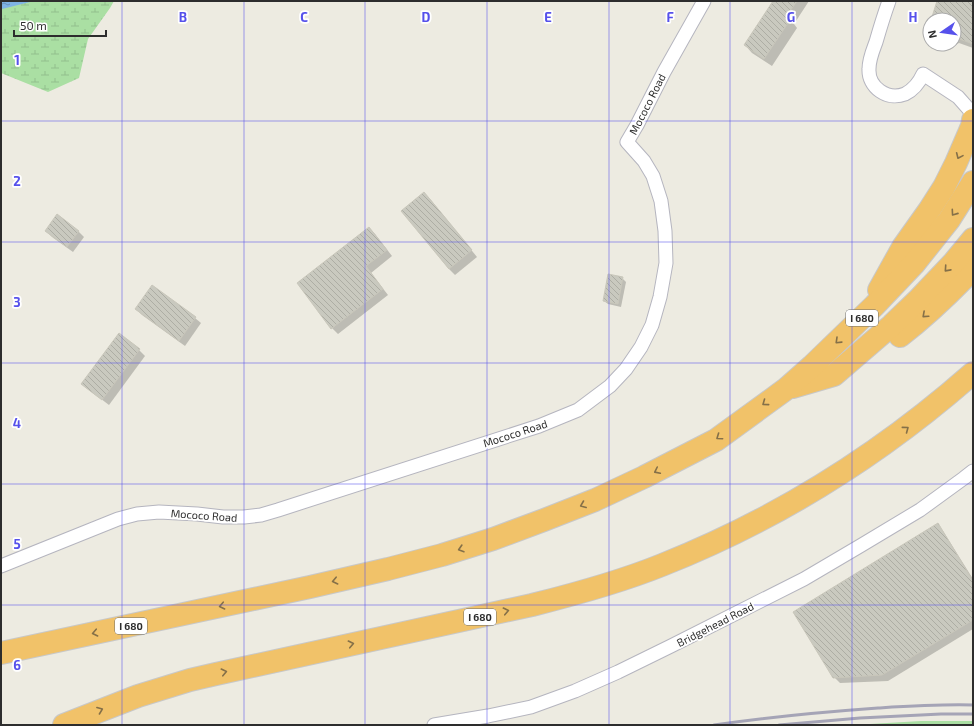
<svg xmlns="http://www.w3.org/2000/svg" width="974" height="726" viewBox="0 0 974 726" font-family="'Exo 2',sans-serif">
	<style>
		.grass { fill: #aadfa3 }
		.wetland { fill: url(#wetland-marsh) }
		.water { fill: url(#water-ripples) }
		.shadow { fill: #0003 }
		.building { fill: url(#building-back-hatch); stroke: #c9c7bb }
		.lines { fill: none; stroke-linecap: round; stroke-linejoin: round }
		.street-casing { stroke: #b5b5bf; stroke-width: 15 }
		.highway-casing { stroke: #c8c8c8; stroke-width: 24 }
		.street { stroke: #fff; stroke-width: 13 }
		.highway { stroke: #f1c269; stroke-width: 22 }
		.rail { stroke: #a5a4b6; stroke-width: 3 }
		.oneway { stroke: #857048 }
		.grid { fill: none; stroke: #5651eb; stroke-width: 1; stroke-opacity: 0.55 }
		.labels { text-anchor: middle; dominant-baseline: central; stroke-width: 3.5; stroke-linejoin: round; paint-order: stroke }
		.shield { fill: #fff; stroke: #6c6c6c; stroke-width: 1 }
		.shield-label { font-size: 10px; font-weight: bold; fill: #2d2d2d }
		.street-label { font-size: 11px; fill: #2d2d2d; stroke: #fff }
		.grid-label { font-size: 13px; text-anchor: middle; font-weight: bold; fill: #5651eb; stroke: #fff; stroke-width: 3.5; stroke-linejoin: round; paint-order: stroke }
	</style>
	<defs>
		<pattern id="wetland-marsh" width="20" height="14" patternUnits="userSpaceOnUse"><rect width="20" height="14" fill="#aadfa3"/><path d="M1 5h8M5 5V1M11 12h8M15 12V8" fill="none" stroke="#93c08d"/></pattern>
		<pattern id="water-ripples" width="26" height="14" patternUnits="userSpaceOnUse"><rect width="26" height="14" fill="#7fb3e5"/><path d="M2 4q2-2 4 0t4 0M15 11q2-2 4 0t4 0" fill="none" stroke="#6892ba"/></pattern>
		<pattern id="building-back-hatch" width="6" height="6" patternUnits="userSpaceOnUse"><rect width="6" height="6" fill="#c9c9bf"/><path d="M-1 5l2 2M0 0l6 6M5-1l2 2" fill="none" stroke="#adada4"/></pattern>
	</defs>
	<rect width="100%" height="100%" fill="#edebe1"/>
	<polygon class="grass" points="921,721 973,721 973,725 853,725"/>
	<polygon class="wetland" points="1,1 114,1 110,8 88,39 79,78 48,92 1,73"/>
	<polygon class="water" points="1,1 34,1 2,9 1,9"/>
	<g class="shadow">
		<polygon points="774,1 809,1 794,24 797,28 772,66 752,53 745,45"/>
		<polygon points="939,1 973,1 973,48 959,43 953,46 946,46 944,44 954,44 954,20 932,20"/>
		<polygon points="430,199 477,257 455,275 449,269 402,211"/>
		<polygon points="369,228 375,234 392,256 371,273 388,295 338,334 332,328"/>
		<polygon points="46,231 78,231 84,237 73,252 52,237"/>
		<polygon points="622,278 626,282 621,307 608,304 604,301"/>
		<polygon points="136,309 195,318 201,323 185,346 142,315"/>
		<polygon points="119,335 139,350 145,356 109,405 88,389 82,384"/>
		<polygon points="938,525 943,531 973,579 973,629 888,681 840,683 834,677"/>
	</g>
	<g class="building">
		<polygon points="773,1 797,1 786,17 790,20 764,59 744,45"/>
		<polygon points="937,1 973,1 973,44 954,37 954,20 931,20"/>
		<polygon points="424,192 472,250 449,269 401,211"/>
		<polygon points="57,214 79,231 67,247 45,231"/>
		<polygon points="369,227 387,250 366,266 383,289 331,329 297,283"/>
		<polygon points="608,274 623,277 618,304 603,301"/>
		<polygon points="152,285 196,317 179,341 135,309"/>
		<polygon points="119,333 140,349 102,400 81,384"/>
		<polygon points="938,523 973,581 973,620 882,675 833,678 793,612"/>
	</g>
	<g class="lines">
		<g class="street-casing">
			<g id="street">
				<path d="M889,1C884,15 880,28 876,42C873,50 869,59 869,69C868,87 887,101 905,94C913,90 919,83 923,74L958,97L973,114"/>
				<polyline points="1,566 118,519 137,514 159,512 197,514 223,517 244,517 261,515 278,510 539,426 578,410 610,386 626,369 641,347 652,325 660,297 666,263 665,231 661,201 653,176 644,161 627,142 637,125 664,72 704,1"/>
				<polyline points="434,725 488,716 531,707 575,691 618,672 671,646 804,579 860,546 920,510 964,478 973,471"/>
			</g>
		</g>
		<g class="highway-casing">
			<g id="highway">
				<polyline points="879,290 903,247 930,209 944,187 956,163 972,126 973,120"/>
				<path d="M900,336C926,316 950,293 973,269"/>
				<polyline points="793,387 834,375 892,325 917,301 954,262 973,239"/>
				<polyline points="1,653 310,587 388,569 442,555 493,539 544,520 595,500 644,477 716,440 786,389 812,366 874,306 914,264 949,220 973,182"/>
				<path d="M64,725L138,696L190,680L216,674L532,605C576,594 620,582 662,565C778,519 880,455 973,373"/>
			</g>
		</g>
		<use href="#street" class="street"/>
		<use href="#highway" class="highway"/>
		<g class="rail">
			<path d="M714,725C768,717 823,712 878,708C910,706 941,704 973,705"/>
			<polyline points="779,725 860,718 941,714 973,714"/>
		</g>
	</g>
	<defs><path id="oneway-chevron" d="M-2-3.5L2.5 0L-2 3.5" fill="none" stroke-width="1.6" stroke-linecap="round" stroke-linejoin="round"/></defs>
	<g class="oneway">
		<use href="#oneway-chevron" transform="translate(959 156) rotate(114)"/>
		<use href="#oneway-chevron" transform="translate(954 213) rotate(125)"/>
		<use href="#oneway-chevron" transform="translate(947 269) rotate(132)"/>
		<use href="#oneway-chevron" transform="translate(925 315) rotate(138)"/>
		<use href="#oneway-chevron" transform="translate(838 341) rotate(136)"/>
		<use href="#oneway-chevron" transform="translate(765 403) rotate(144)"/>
		<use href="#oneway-chevron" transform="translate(906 429) rotate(-37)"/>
		<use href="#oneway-chevron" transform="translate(719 437) rotate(145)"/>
		<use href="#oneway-chevron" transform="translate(657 471) rotate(154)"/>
		<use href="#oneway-chevron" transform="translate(583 505) rotate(158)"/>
		<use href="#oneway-chevron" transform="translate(461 549) rotate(163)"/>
		<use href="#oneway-chevron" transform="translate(335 581) rotate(167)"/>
		<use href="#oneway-chevron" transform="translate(222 606) rotate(168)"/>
		<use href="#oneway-chevron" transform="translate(506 611) rotate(-12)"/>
		<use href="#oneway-chevron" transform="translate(95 633) rotate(168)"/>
		<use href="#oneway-chevron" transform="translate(351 644) rotate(-12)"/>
		<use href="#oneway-chevron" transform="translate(224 672) rotate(-13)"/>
		<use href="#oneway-chevron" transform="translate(100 710) rotate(-21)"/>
	</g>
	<path class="grid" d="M122,1V725M244,1V725M365,1V725M487,1V725M609,1V725M730,1V725M852,1V725M1,121H973M1,242H973M1,363H973M1,484H973M1,605H973"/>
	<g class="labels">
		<g class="shield">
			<rect x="846" y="310" width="32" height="16" rx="3"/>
			<rect x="464" y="609" width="32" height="16" rx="3"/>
			<rect x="115" y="618" width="32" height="16" rx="3"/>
		</g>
		<g class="shield-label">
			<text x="862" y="318">I 680</text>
			<text x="480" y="617">I 680</text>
			<text x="131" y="626">I 680</text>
		</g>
		<g class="street-label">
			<text transform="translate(647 104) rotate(-63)">Mococo Road</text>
			<text transform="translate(515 433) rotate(-18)">Mococo Road</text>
			<text transform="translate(204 515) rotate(4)">Mococo Road</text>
			<text transform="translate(715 624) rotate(-27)">Bridgehead Road</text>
		</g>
	</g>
	<g class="grid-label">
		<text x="183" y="22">B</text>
		<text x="304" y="22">C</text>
		<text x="426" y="22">D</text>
		<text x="548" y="22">E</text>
		<text x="670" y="22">F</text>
		<text x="791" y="22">G</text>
		<text x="913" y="22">H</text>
		<text x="17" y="65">1</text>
		<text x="17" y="186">2</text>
		<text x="17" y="307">3</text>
		<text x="17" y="428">4</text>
		<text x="17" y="549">5</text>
		<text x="17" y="670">6</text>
	</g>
	<rect width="974" height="726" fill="none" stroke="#2d2d2d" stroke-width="4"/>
	<g transform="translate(942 32) rotate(257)"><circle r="19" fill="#ffffff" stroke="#ababab"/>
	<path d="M0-3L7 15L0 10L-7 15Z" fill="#5651eb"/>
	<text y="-6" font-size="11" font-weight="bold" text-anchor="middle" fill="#2d2d2d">N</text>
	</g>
	<path d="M14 30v6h92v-6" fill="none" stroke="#2d2d2d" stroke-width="2"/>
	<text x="20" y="30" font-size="12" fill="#2d2d2d" stroke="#ffffff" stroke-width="3" paint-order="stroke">50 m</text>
</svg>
